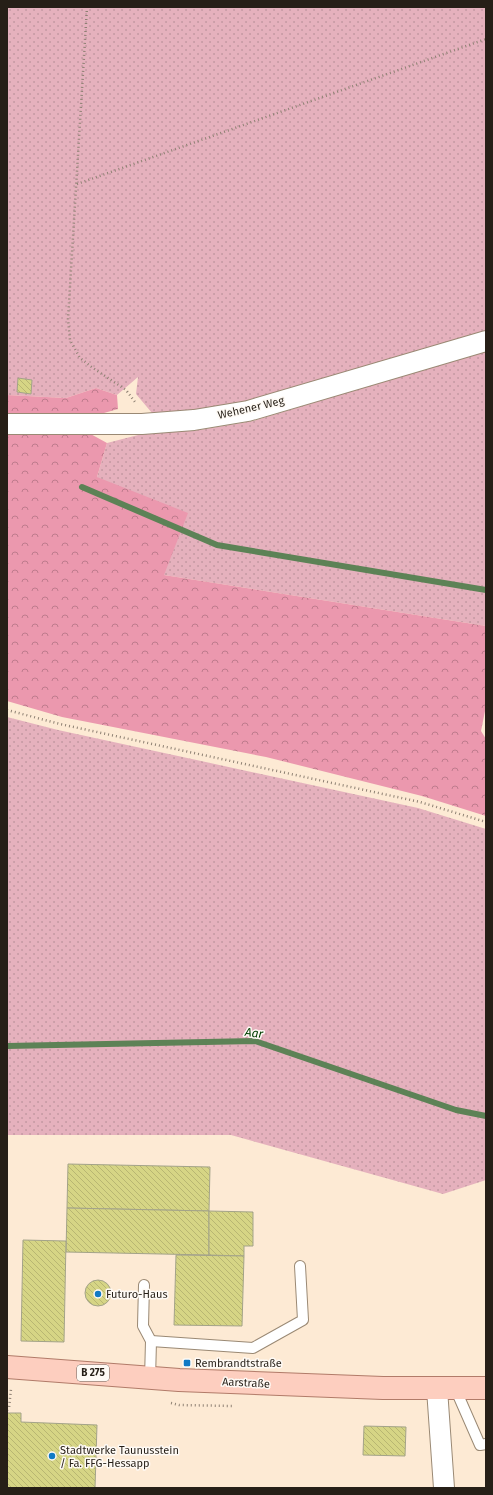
<svg xmlns="http://www.w3.org/2000/svg" width="493" height="1495" viewBox="0 0 493 1495" font-family="'Fira Sans',sans-serif">
	<style>
		.grass { fill: url(#grass-dots) }
		.forest { fill: url(#forest-crowns) }
		.lines { fill: none; stroke-linecap: round; stroke-linejoin: round }
		.stream { stroke: #5d8256; stroke-width: 6 }
		.building { fill: url(#building-back-hatch); stroke: #a3a389 }
		.service-casing { stroke: #9a8974; stroke-width: 12 }
		.minor-casing { stroke: #9a8974; stroke-width: 22 }
		.primary-casing { stroke: #b17b69; stroke-width: 24 }
		.path { stroke: #8e8173; stroke-width: 2.5; stroke-dasharray: 1 3; stroke-linecap: butt }
		.service { stroke: #fff; stroke-width: 10 }
		.minor { stroke: #fff; stroke-width: 20 }
		.primary { stroke: #fdcebf; stroke-width: 22 }
		.poi-dot { fill: #117ac5; stroke: #fefaf5; stroke-width: 1.5 }
		.labels { text-anchor: middle; dominant-baseline: central; stroke-width: 3; stroke-linejoin: round; paint-order: stroke }
		.shield { fill: #fefaf5; stroke: #67615a; stroke-width: 1 }
		.shield-label { font-size: 10px; font-weight: bold; fill: #261f17 }
		.street-label { font-size: 11px; fill: #261f17; stroke: #fefaf5 }
		.poi-label { font-size: 11px; fill: #261f17; stroke: #fefaf5; text-anchor: start }
		.water-label { font-size: 12px; font-style: italic; fill: #034003; stroke: #fefaf5 }
	</style>
	<defs>
		<pattern id="grass-dots" width="8" height="8" patternUnits="userSpaceOnUse"><rect width="8" height="8" fill="#e5b1bd"/><path d="M2 2h.1M6 6h.1" fill="none" stroke="#c498a2" stroke-width="1.8" stroke-linecap="round"/></pattern>
		<pattern id="forest-crowns" width="20" height="18" patternUnits="userSpaceOnUse"><rect width="20" height="18" fill="#eb98ae"/><path d="M2 6a3 3 0 1 1 6 0M12 15a3 3 0 1 1 6 0" fill="none" stroke="#be7b8d"/></pattern>
		<pattern id="building-back-hatch" width="6" height="6" patternUnits="userSpaceOnUse"><rect width="6" height="6" fill="#d6d585"/><path d="M-1 5l2 2M0 0l6 6M5-1l2 2" fill="none" stroke="#b8b672"/></pattern>
	</defs>
	<rect width="100%" height="100%" fill="#fdead4"/>
	<g class="grass">
		<polygon points="7,7 486,7 486,331 246,403 193,413 152,413 136,394 138,377 117,395 96,388 66,398 7,395"/>
		<polygon points="486,350 486,626 164,575 97,477 107,443 142,434 199,430 253,421"/>
		<polygon points="7,717 58,730 418,808 486,829 486,1180 443,1194 231,1135 7,1135"/>
	</g>
	<g class="forest">
		<polygon points="96,388 117,395 118,409 97,415 7,414 7,395 66,398"/>
		<polygon points="7,432 87,432 107,443 97,477 188,513 164,575 486,626 486,706 481,731 486,739 486,816 422,796 266,757 62,717 7,701"/>
	</g>
	<g class="lines">
		<g class="stream">
			<polyline points="82,487 217,545 486,590"/>
			<polyline points="7,1046 255,1041 456,1110 486,1116"/>
		</g>
	</g>
	<g class="building">
		<polygon points="18,378 32,380 31,394 17,392"/>
		<polygon points="68,1164 210,1167 209,1211 67,1208"/>
		<polygon points="67,1208 209,1211 209,1255 66,1252"/>
		<polygon points="209,1211 253,1212 253,1246 244,1246 244,1256 209,1255"/>
		<polygon points="23,1240 66,1241 64,1342 21,1341"/>
		<polygon points="176,1255 244,1256 242,1326 174,1325"/>
		<circle cx="98" cy="1293" r="13"/>
		<polygon points="7,1413 21,1413 21,1422 97,1425 95,1488 7,1488"/>
		<polygon points="364,1426 406,1427 405,1456 363,1455"/>
	</g>
	<g class="lines">
		<g class="service-casing">
			<g id="service">
				<polyline points="144,1285 143,1326 151,1341 150,1379"/>
				<polyline points="151,1341 253,1348 303,1320 300,1266"/>
				<polyline points="455,1388 480,1445 486,1444"/>
			</g>
		</g>
		<g class="minor-casing">
			<g id="minor">
				<polyline points="7,424 142,424 194,420 248,411 486,341"/>
				<polyline points="437,1389 444,1488"/>
			</g>
		</g>
		<g class="primary-casing">
			<polyline id="primary" points="7,1367 179,1380 383,1388 486,1388"/>
		</g>
		<g class="path">
			<polyline points="87,7 68,319 70,340 80,358 93,368 126,390 135,402"/>
			<polyline points="77,184 486,39"/>
			<polyline points="7,710 60,724 420,802 486,822"/>
			<polyline points="171,1403 179,1405 232,1406"/>
			<polyline points="7,1410 9,1408 11,1389"/>
		</g>
		<use href="#service" class="service"/>
		<use href="#minor" class="minor"/>
		<use href="#primary" class="primary"/>
	</g>
	<g class="poi-dot">
		<circle cx="98" cy="1294" r="4"/>
		<rect x="183" y="1359" width="8" height="8" rx="2"/>
		<circle cx="52" cy="1456" r="4"/>
	</g>
	<g class="labels">
		<rect class="shield" x="77" y="1365" width="32" height="16" rx="3"/>
		<g class="shield-label">
			<text x="93" y="1373">B 275</text>
		</g>
		<g class="street-label">
			<text transform="translate(251 408) rotate(-13)">Wehener Weg</text>
			<text transform="translate(246 1383) rotate(3)">Aarstraße</text>
		</g>
		<g class="poi-label">
			<text x="106" y="1294">Futuro-Haus</text>
			<text x="195" y="1363">Rembrandtstraße</text>
			<text x="60" y="1450">Stadtwerke Taunusstein<tspan x="60" dy="13">/ Fa. FFG-Hessapp</tspan></text>
		</g>
		<g class="water-label">
			<text transform="translate(254 1033) rotate(7)">Aar</text>
		</g>
	</g>
	<rect width="493" height="1495" fill="none" stroke="#261f17" stroke-width="16"/>
</svg>
